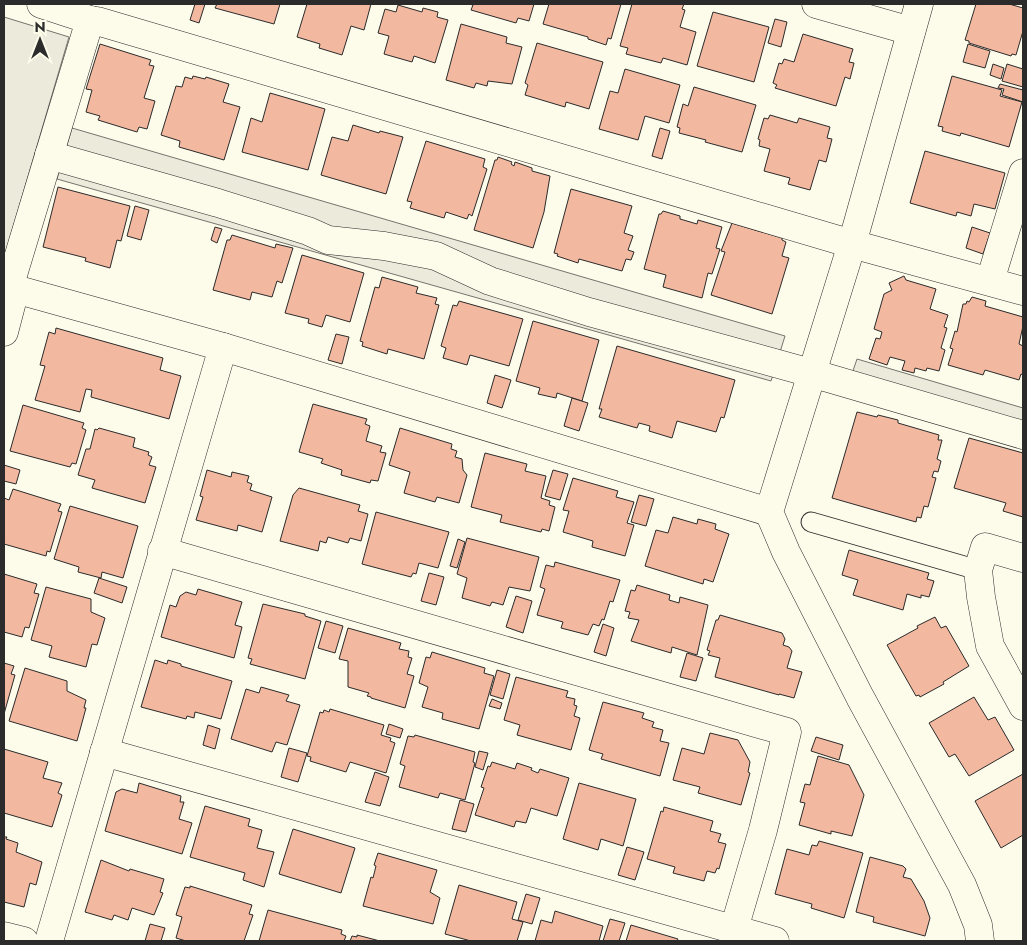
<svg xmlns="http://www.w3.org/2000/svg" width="1027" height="945" viewBox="0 0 1027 945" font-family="Jost,sans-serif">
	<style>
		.green { fill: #ecebdb; stroke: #74746e }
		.building { fill: #f2b8a0; stroke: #2b2b2b }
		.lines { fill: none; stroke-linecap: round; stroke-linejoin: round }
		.lane-casing { stroke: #2b2b2b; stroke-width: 21 }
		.street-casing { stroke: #2b2b2b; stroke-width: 29 }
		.secondary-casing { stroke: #2b2b2b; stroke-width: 29 }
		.lane { stroke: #fdfbea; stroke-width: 19 }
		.street { stroke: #fdfbea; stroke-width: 28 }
		.secondary { stroke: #fdfbea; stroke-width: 28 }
	</style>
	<rect width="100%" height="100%" fill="#fdfbea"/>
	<g class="green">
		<polygon points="4,17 69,37 4,258"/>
		<polygon points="72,128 785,336 771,381 57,179"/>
		<polygon points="857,359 1023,408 1023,446 845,394"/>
	</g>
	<g class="building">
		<polygon points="195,4 205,4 199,23 190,20"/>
		<polygon points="217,4 280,4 274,24 215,8"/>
		<polygon points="305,4 371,4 364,30 351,26 342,55 319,48 320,44 297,37 307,4"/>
		<polygon points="469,4 534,4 529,21 518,18 516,23 471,10 473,5"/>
		<polygon points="549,4 621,4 611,39 608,38 606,45 588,39 588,37 543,24"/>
		<polygon points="632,4 684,4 682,9 685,10 680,27 696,32 687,65 663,58 661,63 626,54 628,48 620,46"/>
		<polygon points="976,4 1009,4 1023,8 1023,31 1016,55 1012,54 1011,56 969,43 969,41 965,40"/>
		<polygon points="398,5 422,12 423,8 438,12 437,17 448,20 435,63 414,56 412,62 384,54 389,36 378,33 385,9 396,12"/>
		<polygon points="713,12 769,27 754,82 697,66"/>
		<polygon points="775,19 787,22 781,47 768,43"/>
		<polygon points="461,24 507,37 506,43 522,47 512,84 488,81 487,86 476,83 474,88 446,80"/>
		<polygon points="803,34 853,49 849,62 854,63 850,79 845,77 836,106 775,88 777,85 773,83 779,63 782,64 784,59 794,62"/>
		<polygon points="537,43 603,62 589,109 566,102 565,107 525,95 528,85 525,83"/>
		<polygon points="100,44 151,60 149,65 154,66 144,98 155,101 147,129 139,127 137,132 98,120 100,116 86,112 92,90 86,89"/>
		<polygon points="968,44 990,51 985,68 963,62"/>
		<polygon points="993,64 1004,68 1001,79 990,75"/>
		<polygon points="1007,64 1023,69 1023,87 1002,81"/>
		<polygon points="625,69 680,85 669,123 645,116 638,140 599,129 610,91 618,93"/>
		<polygon points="193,76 205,79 206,77 229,84 223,102 240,107 224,160 179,147 180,141 161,135 176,86 182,87 185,77 192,79"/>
		<polygon points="952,76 1002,90 1000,96 1022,102 1009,147 961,133 960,136 942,131 943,127 938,126"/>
		<polygon points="1000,84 1023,90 1023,105 1022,104 1023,102 1002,95 1004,89 998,88"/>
		<polygon points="694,87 756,105 742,152 705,142 706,140 679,133 680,128 677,127 683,104 688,106"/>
		<polygon points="270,93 325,109 308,170 242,152 251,118 262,122"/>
		<polygon points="770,115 797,123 799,118 830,127 827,138 832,139 826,162 819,160 810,190 788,184 790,178 764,171 770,149 759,146 760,140 758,139 764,118 768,119"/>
		<polygon points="353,125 379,133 380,131 403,137 386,194 321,175 332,137 348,141"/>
		<polygon points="660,128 670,131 662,159 652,156"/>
		<polygon points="426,141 485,159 483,167 487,169 472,216 469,214 467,219 446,212 444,218 410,208 412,202 407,201"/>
		<polygon points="925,151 1005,173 995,209 974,204 971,216 957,212 956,216 910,203"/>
		<polygon points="498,157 512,162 511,164 514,166 515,162 532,168 532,171 550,176 544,212 533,248 474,230 495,160 497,160"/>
		<polygon points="58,187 130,206 121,241 117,240 110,268 85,261 86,258 43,247"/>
		<polygon points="571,189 632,206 624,233 633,236 628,250 634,252 631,260 626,259 622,271 579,259 578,263 557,256 558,254 554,253"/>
		<polygon points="135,206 149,210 141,240 127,236"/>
		<polygon points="663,211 680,216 680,219 697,224 698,220 722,227 716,248 720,249 712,274 708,273 702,298 663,287 666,275 644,269 659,214 661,214"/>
		<polygon points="732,223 782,238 782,240 786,242 782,256 789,258 772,314 711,295 725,252 721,251"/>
		<polygon points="215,227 222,229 217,243 211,240"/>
		<polygon points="972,227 990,233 983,254 966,248"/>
		<polygon points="232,235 275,248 276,244 293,248 282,283 277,281 272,297 252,292 250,300 213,290 227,240 230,240"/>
		<polygon points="302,255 364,273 350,322 326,315 322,327 308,323 309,319 285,313"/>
		<polygon points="904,276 906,280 936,289 930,309 948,315 944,327 947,328 941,348 945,350 939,371 927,368 926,371 915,368 914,373 902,370 905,361 890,357 887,365 869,359 876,338 880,339 882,332 874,329 884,294 892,290 889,283"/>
		<polygon points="382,277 418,287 416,293 437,298 435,304 439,305 424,359 388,349 387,354 362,346 363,342 360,341 375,287 379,288"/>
		<polygon points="972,297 986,301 985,306 1023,317 1023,326 1019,344 1023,346 1023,375 1021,374 1019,380 985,370 983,375 948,365 953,349 950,348 955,331 957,332 963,304 966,304 967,301 969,302"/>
		<polygon points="459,301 523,319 509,366 470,355 467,365 443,358 446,348 441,346 453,305 457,306"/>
		<polygon points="533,321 599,340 582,401 557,393 556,398 538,394 540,388 516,381"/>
		<polygon points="56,328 163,358 160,370 181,376 169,419 91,397 92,390 86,389 80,412 35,400 45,366 40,365 49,332 55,334"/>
		<polygon points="336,334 349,337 342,364 328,360"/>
		<polygon points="617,346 735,380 724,418 721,417 716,432 677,421 672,438 649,431 650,426 639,423 637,428 599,417 602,409 599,409"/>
		<polygon points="495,375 511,380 502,408 487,403"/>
		<polygon points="572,398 588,403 579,431 564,426"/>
		<polygon points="313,404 367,419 365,424 370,426 366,441 382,446 380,452 386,453 378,481 371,480 370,483 341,475 342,470 321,463 323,459 299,452"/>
		<polygon points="23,405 84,423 82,428 86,430 76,464 72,463 70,467 10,451"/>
		<polygon points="857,412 877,417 878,415 898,420 898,423 939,435 938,440 942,440 937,459 941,461 938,472 934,471 932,477 936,478 928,507 924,506 921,518 917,517 916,522 832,498"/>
		<polygon points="99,428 135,438 133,447 149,452 148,455 152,457 149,465 156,467 145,503 92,488 95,480 78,475 86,449 90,449 95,429 97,430"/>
		<polygon points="400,428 452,444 451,449 457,451 455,457 462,459 463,470 467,475 459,503 437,497 435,502 404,493 410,472 389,465"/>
		<polygon points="969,438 1023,453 1023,517 1003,511 1006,503 954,488"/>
		<polygon points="485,453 527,464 525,471 546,476 541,498 550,501 549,505 555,507 549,531 542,529 541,532 500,522 502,515 471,507"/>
		<polygon points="4,465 20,470 16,484 4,481"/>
		<polygon points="207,470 231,477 232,472 249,476 247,482 252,484 250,490 272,497 262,532 238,525 237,531 196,520 203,497 200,496"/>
		<polygon points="553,470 568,474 560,500 545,496"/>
		<polygon points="573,478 618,491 616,497 634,502 627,523 634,525 625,556 592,547 593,541 563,532 569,511 563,510"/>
		<polygon points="299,488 360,505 358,511 368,514 361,541 350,538 348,543 328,537 326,543 320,541 318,551 280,541 293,495"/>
		<polygon points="13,489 61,504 58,511 62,512 50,552 47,551 46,556 4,544 4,498 9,500"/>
		<polygon points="639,495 654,499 646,526 631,522"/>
		<polygon points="70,506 138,526 123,578 102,572 101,578 78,572 79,567 54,559"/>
		<polygon points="376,512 449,532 438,568 419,563 416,574 413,573 411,577 362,564"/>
		<polygon points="673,517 697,524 698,519 716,524 715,529 729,534 713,582 704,579 703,584 645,566 656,530 668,533"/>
		<polygon points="467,538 539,557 530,591 509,587 503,605 492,602 490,606 462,598 467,578 457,574"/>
		<polygon points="458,539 465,542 457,568 450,566"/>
		<polygon points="849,550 929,573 927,579 934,581 929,597 921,595 921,598 907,594 903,610 853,595 858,580 842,575"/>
		<polygon points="555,562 620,580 613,602 610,601 604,620 602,619 599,626 593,624 588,635 561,628 563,622 537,615 545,589 540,587 546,565 554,567"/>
		<polygon points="429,573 444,577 436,605 421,601"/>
		<polygon points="4,574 37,584 34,593 39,594 29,628 25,627 22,637 4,632"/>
		<polygon points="99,578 127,587 122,603 94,593"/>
		<polygon points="637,585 670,595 669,600 679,603 680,597 708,605 697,655 672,647 671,653 631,641 639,620 628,618 630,612 625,611 631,590 635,591"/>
		<polygon points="46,587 91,599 91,612 105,618 97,645 92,644 86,667 49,657 52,646 31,640"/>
		<polygon points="198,589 242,602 235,625 242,627 234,658 161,637 170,605 176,607 180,596 186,592 196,595"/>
		<polygon points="516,596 532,601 523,633 506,627"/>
		<polygon points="263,604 305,614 305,616 321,621 305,679 250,664 252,659 248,658"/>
		<polygon points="720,615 782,633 785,639 783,645 789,647 792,651 787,668 802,672 794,698 779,694 779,695 715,677 720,658 708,655 710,651 707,650 716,620 718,620"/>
		<polygon points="935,617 941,628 946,626 969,666 943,682 944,684 920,697 919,695 916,696 887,645 918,628 917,626"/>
		<polygon points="326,621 343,626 335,653 318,648"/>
		<polygon points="603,624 614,628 606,656 594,652"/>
		<polygon points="348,628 401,643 399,649 409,651 408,657 412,658 407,674 414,676 405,708 371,698 371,697 367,696 369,693 348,687 348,661 339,659"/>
		<polygon points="432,652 485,668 484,673 494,676 479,729 442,719 443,713 422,707 428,687 419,683 426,657 430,658"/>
		<polygon points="687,653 703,658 696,681 680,677"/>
		<polygon points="155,660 167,664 168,660 181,664 181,666 232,681 221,719 195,712 194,718 187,716 186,719 141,707"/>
		<polygon points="4,663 14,666 11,674 15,675 4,714"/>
		<polygon points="25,668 67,681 67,691 86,700 84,708 86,708 77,741 9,721"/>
		<polygon points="497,670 510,674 503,699 490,695"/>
		<polygon points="516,677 568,691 566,697 575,699 574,705 577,706 574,716 580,718 571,750 517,735 520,725 504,720"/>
		<polygon points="261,687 289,695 286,701 300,705 287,745 276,742 272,752 231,739 246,689 259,693"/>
		<polygon points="974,697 988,720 995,717 1014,750 969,776 955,754 949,757 929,723"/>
		<polygon points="492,699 502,703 500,709 489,706"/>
		<polygon points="603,702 644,713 642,718 654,722 652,727 663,730 660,741 669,743 660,776 601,759 603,754 589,750"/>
		<polygon points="330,709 384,725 381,735 391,738 390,741 395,743 386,773 350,762 346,772 310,761 311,757 307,756 320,712 323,713 324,710 329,712"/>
		<polygon points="389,724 403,729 400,738 386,734"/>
		<polygon points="208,725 220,729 215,749 203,745"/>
		<polygon points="710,733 738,740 750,762 748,772 750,773 741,805 698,793 700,787 673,780 682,748 704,754"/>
		<polygon points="415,735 475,752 473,762 475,763 465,800 440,793 438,798 399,787 405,766 400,764 408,736 414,737"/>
		<polygon points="816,737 843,745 839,760 811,751"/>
		<polygon points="289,748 307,753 298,782 281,777"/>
		<polygon points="4,749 48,762 43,778 62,783 58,793 62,795 52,827 4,813"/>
		<polygon points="479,751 488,753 483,770 475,767"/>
		<polygon points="818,756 849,765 864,795 852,836 831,831 831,834 799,825 805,803 800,802 805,784 810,785"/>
		<polygon points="492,762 515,769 517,763 532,768 531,770 538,773 540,769 569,778 557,816 531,808 526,823 516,821 514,827 475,815 484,788 481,787 488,766 490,767"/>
		<polygon points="375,772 389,777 380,806 365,802"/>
		<polygon points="1023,774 1023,835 1001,848 975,801"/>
		<polygon points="139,783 181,796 180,802 184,802 179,819 192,823 182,854 105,831 116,792 122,789 137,793"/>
		<polygon points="579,783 636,799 623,846 601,839 598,850 563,839"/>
		<polygon points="460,800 474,804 466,832 452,829"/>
		<polygon points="205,806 250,819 248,826 262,830 257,848 274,852 264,887 243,880 245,873 190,857"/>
		<polygon points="664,807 713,821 710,831 721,834 718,842 726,844 719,869 717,868 715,873 707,871 704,881 673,873 675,867 647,859 661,811 663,812"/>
		<polygon points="293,829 355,848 341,893 279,874"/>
		<polygon points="4,837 7,837 6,839 18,843 16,852 42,862 36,885 30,883 24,907 4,902"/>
		<polygon points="819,841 863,853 844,918 811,908 812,904 775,894 787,849 809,855 812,845 817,846"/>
		<polygon points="627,847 644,852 635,880 618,875"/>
		<polygon points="378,853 437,870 430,892 440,898 433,924 363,906 371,877 373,878 376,866 374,865"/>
		<polygon points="870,857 903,866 906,869 903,877 911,879 924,901 930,918 925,936 873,922 874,917 856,912"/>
		<polygon points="101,860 129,871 130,869 164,879 160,892 163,893 154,915 132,908 128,920 114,915 112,920 85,912"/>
		<polygon points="459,885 517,902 512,919 523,922 517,941 471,941 445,934"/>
		<polygon points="190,886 252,905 249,914 253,915 244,941 186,941 176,938 182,917 176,915 185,887 190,888"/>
		<polygon points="526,894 540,898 532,924 518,920"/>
		<polygon points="268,910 342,930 341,934 346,936 344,941 259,941"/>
		<polygon points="555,911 603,926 599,941 535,941 541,920 552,923"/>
		<polygon points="610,919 625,923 619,941 603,941"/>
		<polygon points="150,924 165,928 161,941 145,941"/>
		<polygon points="631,925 678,939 677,941 626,941"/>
		<polygon points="357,935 380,941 350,941 352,936 357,937"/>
	</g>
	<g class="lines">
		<g class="lane-casing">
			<polyline id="lane" points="811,522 978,570"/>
		</g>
		<g class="street-casing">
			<g id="street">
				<polyline points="41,4 90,20 97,21 852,244 1023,291"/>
				<polyline points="816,4 911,31"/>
				<polyline points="49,155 218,203 308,231 328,240 384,246 436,256 490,281 589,312 811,373 1023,435"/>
				<polyline points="990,281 1023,173"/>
				<polyline points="4,286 223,347 769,512"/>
				<polyline points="9,288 90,20"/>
				<polyline points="4,332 15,290"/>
				<polyline points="162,551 787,732 763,830 734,929"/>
				<polyline points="1023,558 985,547 978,570 981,597 990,646 1023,706"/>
				<polyline points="104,752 775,941"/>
				<polyline points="4,936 24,941"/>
				<polyline points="49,941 223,347"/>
			</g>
		</g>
		<g class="secondary-casing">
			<polyline id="secondary" points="919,4 852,244 769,512 786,552 860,697 962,885 978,925 980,941"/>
		</g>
		<use href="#lane" class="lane"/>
		<use href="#street" class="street"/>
		<use href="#secondary" class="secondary"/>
	</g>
	<rect width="1027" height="945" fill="none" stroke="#2b2b2b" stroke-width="10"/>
	<g transform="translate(40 40)" stroke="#fdfbea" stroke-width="4" paint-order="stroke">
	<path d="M0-4L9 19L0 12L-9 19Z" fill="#2b2b2b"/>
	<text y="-8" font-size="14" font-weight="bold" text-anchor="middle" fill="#2b2b2b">N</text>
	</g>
</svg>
